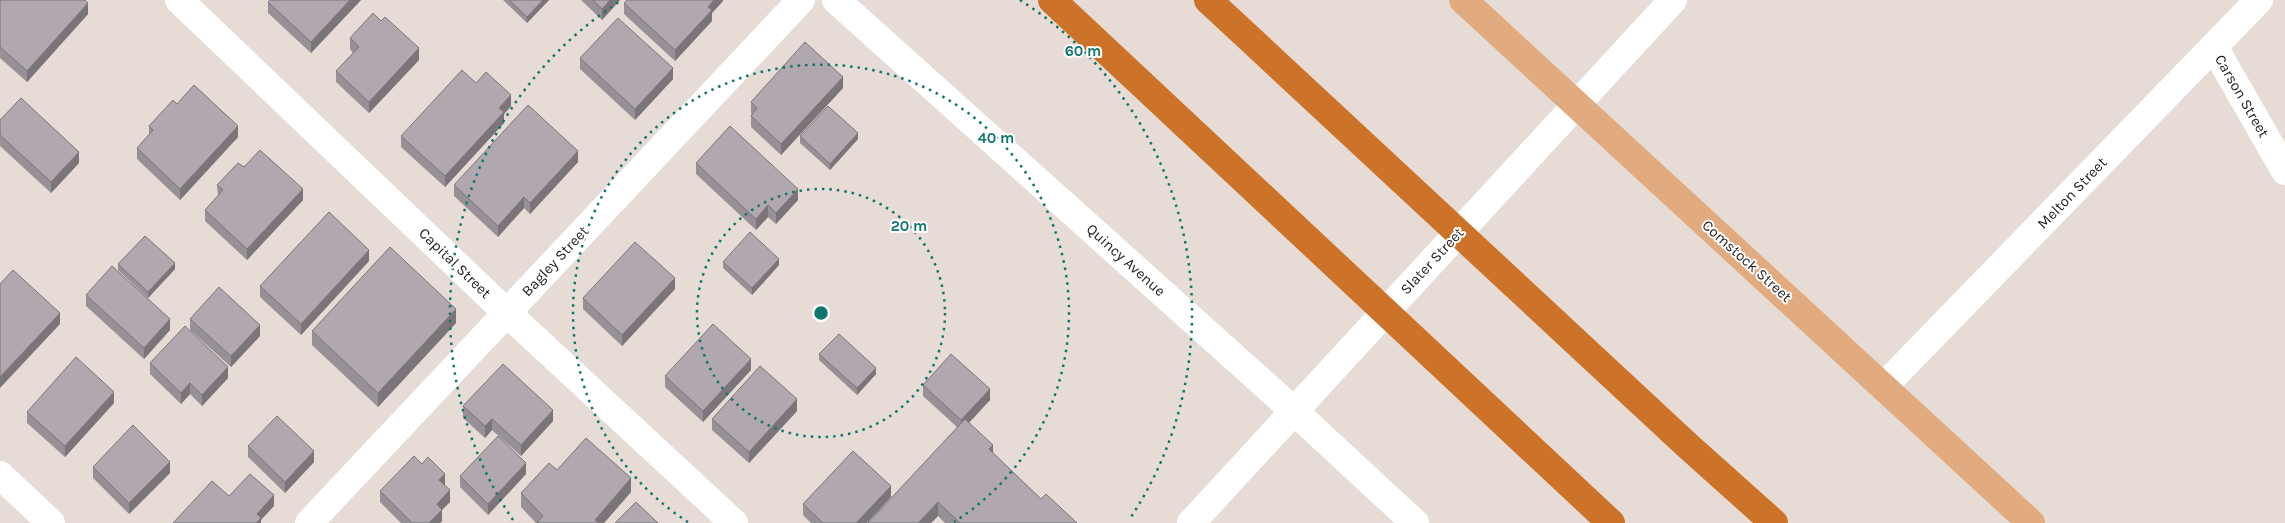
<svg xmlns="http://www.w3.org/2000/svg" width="2285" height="523" font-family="Karla,sans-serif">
<rect width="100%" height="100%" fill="#e6dcd5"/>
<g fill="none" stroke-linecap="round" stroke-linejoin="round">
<g stroke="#fff" stroke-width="28">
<path d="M179,0L506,312L734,523"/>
<path d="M836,0L1294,411L1415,523"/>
<path d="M2214,47L2285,171"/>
<path d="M1884,386L2259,0"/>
<path d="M0,475L51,523"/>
<path d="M309,523L801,0"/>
<path d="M1191,523L1673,0"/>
</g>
<path stroke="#e1aa7f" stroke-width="28" d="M1463,0L2031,523"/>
<g stroke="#cd7229" stroke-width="28">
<path d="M1052,0L1611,523"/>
<path d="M1208,0L1688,446L1774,523"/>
</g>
</g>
<g fill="#979096">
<path d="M0,0L88,14L27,82L0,58Z"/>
<path d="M361,0L311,53L268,13V2Z"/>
<path d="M503,0H549L527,23Z"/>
<path d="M581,0H620L602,20Z"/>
<path d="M723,0V1L712,13V21L675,61L624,14V3Z"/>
<path d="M350,38L419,60L369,113L336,82V71L353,53L350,49Z"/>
<path d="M580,58L673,79L635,120L580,69Z"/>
<path d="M476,83L511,106L504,114V123L445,187L401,147V136Z"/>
<path d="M843,88L781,155L751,127V116L752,115L751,113V102Z"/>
<path d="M177,104L238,137L180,200L137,159V148L149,135V126Z"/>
<path d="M0,120L79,163L51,193L0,146Z"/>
<path d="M800,136L858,139L830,170L800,143Z"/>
<path d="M578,162L530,214L524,208L498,237L454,196V185Z"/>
<path d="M696,163L798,200L776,224L768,217L756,230L696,174Z"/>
<path d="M244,167L303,200L247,260L205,221V210L218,196L217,185Z"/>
<path d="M369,261L301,335L260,297V286Z"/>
<path d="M723,262L779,265L752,295L723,268Z"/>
<path d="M118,264L175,269L148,298L118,270Z"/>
<path d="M675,289L622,346L583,309V298Z"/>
<path d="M86,295L170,330L144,359L86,306Z"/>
<path d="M190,319L260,336L231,367L190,330Z"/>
<path d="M456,323L378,407L312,345V331Z"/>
<path d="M819,354L876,374L857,395L819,360Z"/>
<path d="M150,363L228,378L202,406L190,394L181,404L150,374Z"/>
<path d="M751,370L703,422L665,387V376Z"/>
<path d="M923,385L990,400L969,423L993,453L1041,499L1077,523H945L938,516L931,523L957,427L923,396Z"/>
<path d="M114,403L65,457L27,423V412Z"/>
<path d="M463,406L553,421L521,456L492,430L485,438L463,418Z"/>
<path d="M797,411L749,463L712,430V419Z"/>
<path d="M248,446L314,462L285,493L248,457Z"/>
<path d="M93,467L170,473L129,514L93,478Z"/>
<path d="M557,470L631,492L604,523H536L521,507V493Z"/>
<path d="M526,474L488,515L460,487V476Z"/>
<path d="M445,485L450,502L442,509V521L440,523H401L380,502V491Z"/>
<path d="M891,497L867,523H811L803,515V504Z"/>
</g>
<g fill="#7b757a">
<path d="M350,0H361L311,53V42Z"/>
<path d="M543,0H549L527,23V17Z"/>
<path d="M610,0H620L602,20V9Z"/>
<path d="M714,0H723V1L712,13V21L675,61V50L708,7Z"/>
<path d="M88,3V14L27,82V71Z"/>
<path d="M419,48V60L369,113V102Z"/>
<path d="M673,68V79L635,120V109Z"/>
<path d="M843,77V88L781,155V144Z"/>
<path d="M511,95V106L504,114V123L445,187V176L499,108Z"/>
<path d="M238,126V137L180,200V189Z"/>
<path d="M858,133V139L830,170V164Z"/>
<path d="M578,151V162L530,214V203Z"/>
<path d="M79,152V163L51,193V182Z"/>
<path d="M303,189V200L247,260V249Z"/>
<path d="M798,189V200L776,224V213Z"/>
<path d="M524,197V208L498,237V226Z"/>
<path d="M768,205V217L756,230V219Z"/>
<path d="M369,250V261L301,335V324Z"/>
<path d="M779,259V265L752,295V288Z"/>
<path d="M175,263V269L148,298V292Z"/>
<path d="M675,278V289L622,346V335Z"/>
<path d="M456,309V323L378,407V393Z"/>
<path d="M60,313V324L0,388V377Z"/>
<path d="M170,319V330L144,359V348Z"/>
<path d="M260,325V336L231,367V356Z"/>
<path d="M751,359V370L703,422V411Z"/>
<path d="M228,367V378L202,406V395Z"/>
<path d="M876,368V374L857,395V388Z"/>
<path d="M190,383V394L181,404V393Z"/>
<path d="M990,389V400L961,431V420Z"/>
<path d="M114,392V403L65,457V446Z"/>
<path d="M797,399V411L749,463V452Z"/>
<path d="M553,410V421L521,456V445Z"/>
<path d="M492,419V430L485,438V426Z"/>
<path d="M993,445V459L989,449Z"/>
<path d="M314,451V462L285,493V482Z"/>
<path d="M170,462V473L129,514V503Z"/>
<path d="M526,463V474L488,515V504Z"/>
<path d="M445,474V485L439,491V480Z"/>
<path d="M631,478V492L604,523H595V520Z"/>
<path d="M891,486V497L867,523H856Z"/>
<path d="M450,490V502L438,514L442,510V521L440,523H429L437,504Z"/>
<path d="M274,495V506L261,520V523H256L257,514Z"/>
<path d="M938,502V516L931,523H918Z"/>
</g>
<g fill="#b0a7af" stroke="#7b757a">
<path d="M0,0H85L88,3L27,71L0,47Z"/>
<path d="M270,0H350L311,42L268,2Z"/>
<path d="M509,0H543L527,17Z"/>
<path d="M593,0H610L602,9Z"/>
<path d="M627,0H714L708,7L712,10L675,50L624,3Z"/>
<path d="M373,13L381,21L385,17L419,48L369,102L336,71L359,47L350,38Z"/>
<path d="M618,18L673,68L635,109L580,58Z"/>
<path d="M805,42L843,77L781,144L751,116L757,108L751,102Z"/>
<path d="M462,70L476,83L486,72L511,95L499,108L504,112L445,176L401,136Z"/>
<path d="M194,85L238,126L180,189L137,148L153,130L149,126L173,100L177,104Z"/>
<path d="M21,98L79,152L51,182L0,135V120Z"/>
<path d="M528,105L578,151L530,203L524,197L498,226L454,185Z"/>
<path d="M828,106L858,133L830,164L800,136Z"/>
<path d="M730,126L798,189L776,213L768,205L756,219L696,163Z"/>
<path d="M260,150L303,189L247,249L205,210L223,190L217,185L238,163L244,167Z"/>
<path d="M329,212L369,250L301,324L260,286Z"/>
<path d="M750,232L779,259L752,288L723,262Z"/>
<path d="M145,236L175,263L148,292L118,264Z"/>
<path d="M635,242L675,278L622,335L583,298Z"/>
<path d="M390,247L456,309L378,393L312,331Z"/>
<path d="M112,266L170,319L144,348L86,295Z"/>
<path d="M13,270L60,313L0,377V284Z"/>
<path d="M219,287L260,325L231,356L190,319Z"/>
<path d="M713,324L751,359L703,411L665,376Z"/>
<path d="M185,326L228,367L202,395L190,383L181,393L150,363Z"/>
<path d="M839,334L876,368L857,388L819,354Z"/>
<path d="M951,354L990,389L961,420L923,385Z"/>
<path d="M76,357L114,392L65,446L27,412Z"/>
<path d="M503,364L553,410L521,445L492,419L485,426L463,406Z"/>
<path d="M760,366L797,399L749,452L712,419Z"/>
<path d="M277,416L314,451L285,482L248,446Z"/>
<path d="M965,419L993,445L989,449L1041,499L1046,494L1077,523H960L938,502L918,523H868Z"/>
<path d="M133,425L170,462L129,503L93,467Z"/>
<path d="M498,436L526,463L488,504L460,476Z"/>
<path d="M586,438L631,478L595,520L598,522V523H537L543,516L521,493L549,463L557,470Z"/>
<path d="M853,451L891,486L856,523H823L803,504Z"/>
<path d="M414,456L422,464L428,457L445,474L439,480L450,490L437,504L442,510L429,523H412L380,491Z"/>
<path d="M250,474L274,495L257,514L261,518L256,523H173L212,481L229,496Z"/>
<path d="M636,502L658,523H615Z"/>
</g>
<g fill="none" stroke="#0f766e" stroke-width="2.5" stroke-dasharray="2.5 5">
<circle cx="821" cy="313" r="124"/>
<path d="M688 522A248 248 0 1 1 954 522"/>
<path d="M513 520A371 371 0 0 1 622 0M1020 0A371 371 0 0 1 1129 520"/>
</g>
<g text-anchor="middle" stroke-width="4" stroke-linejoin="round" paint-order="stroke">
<g font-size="15" fill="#201c1a" stroke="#fff">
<text transform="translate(2242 96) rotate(60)" y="5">Carson Street</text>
<text transform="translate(2072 193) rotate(-46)" y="5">Melton Street</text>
<text transform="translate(1126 260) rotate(42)" y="5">Quincy Avenue</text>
<text transform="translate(555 261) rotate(-47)" y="5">Bagley Street</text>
<text transform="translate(1432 261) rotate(-47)" y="5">Slater Street</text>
<text transform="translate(1747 261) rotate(42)" y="5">Comstock Street</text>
<text transform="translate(455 263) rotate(44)" y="5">Capital Street</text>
</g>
</g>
<circle cx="821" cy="313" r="8" fill="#0f766e" stroke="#fff" stroke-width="2.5"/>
<g font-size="15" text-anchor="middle" font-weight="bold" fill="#0f766e" stroke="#fff" stroke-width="4" stroke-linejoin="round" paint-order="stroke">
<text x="1083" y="56">60 m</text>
<text x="996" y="143">40 m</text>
<text x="909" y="231">20 m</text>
</g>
</svg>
